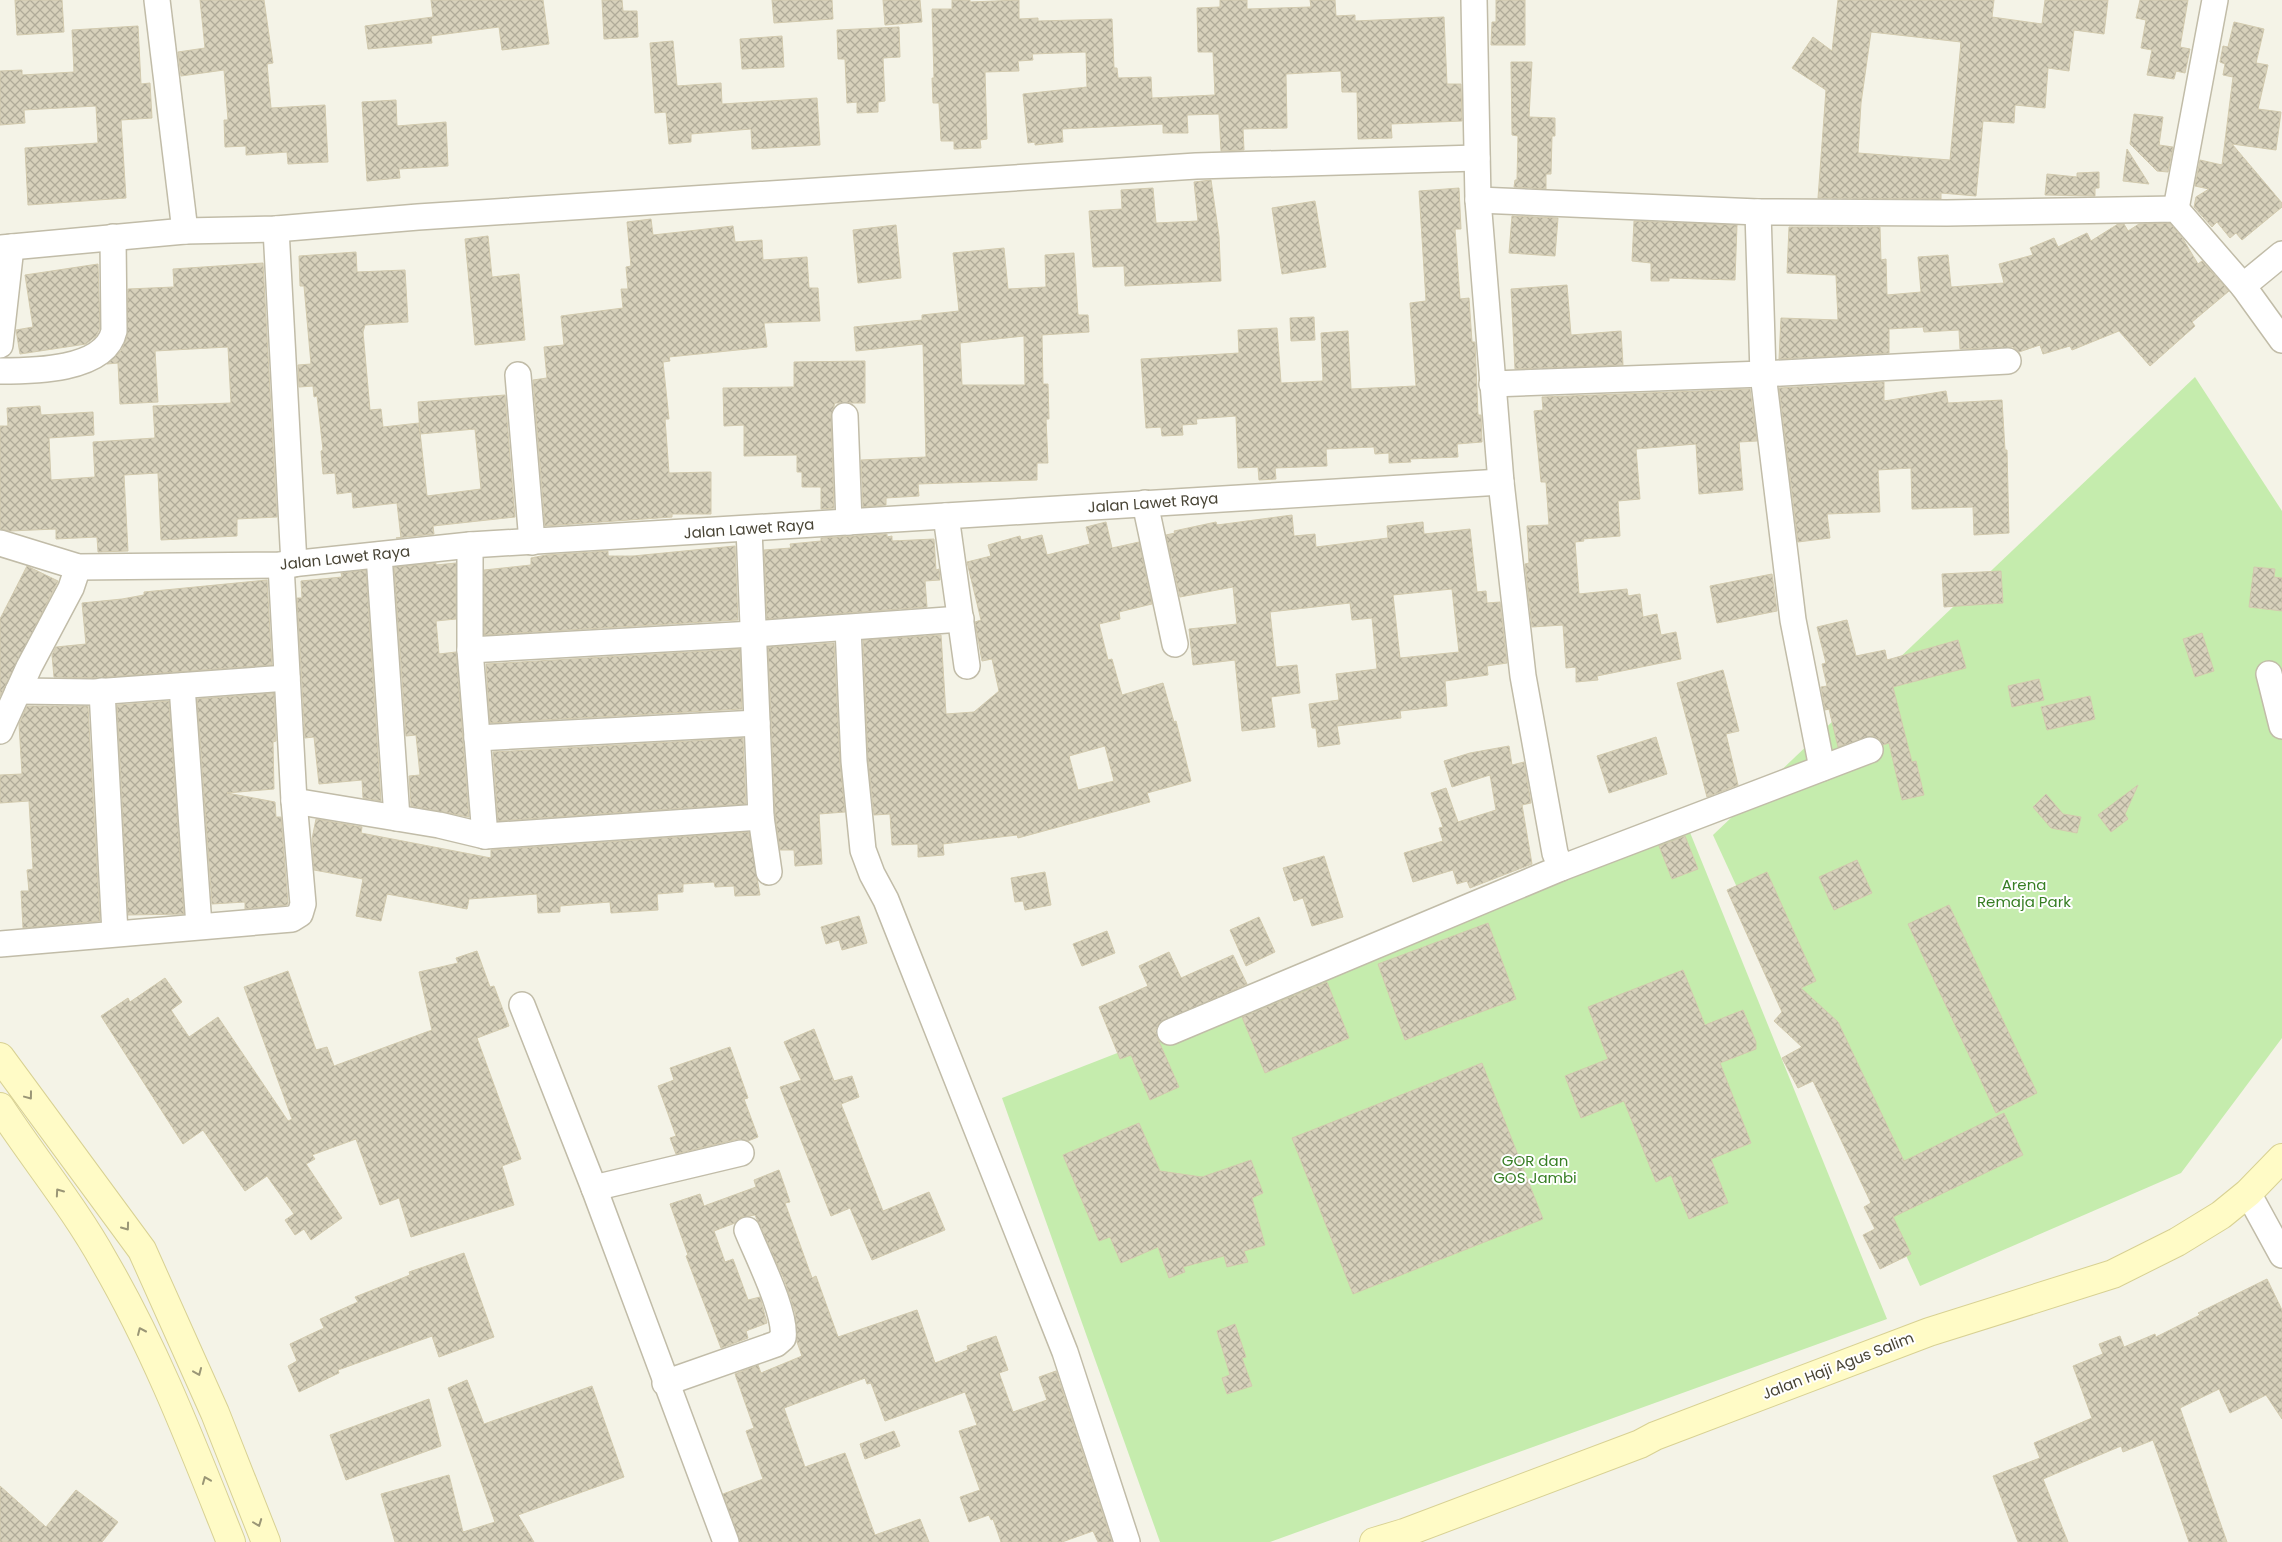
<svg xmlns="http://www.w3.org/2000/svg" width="2282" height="1542" font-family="Poppins,sans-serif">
<defs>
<pattern id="building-cross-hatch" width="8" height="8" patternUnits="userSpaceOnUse" patternTransform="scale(1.25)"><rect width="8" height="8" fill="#d7d1bb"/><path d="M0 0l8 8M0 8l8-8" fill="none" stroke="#b0ab99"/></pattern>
</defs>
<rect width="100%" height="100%" fill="#f4f3e7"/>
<g fill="#c5ecad">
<path d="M2195,377L2282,511V1038L2181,1173L1920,1286L1713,835Z"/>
<path d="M1689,830L1887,1319L1270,1542H1160L1002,1098Z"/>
</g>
<g fill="url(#building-cross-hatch)" stroke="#d2caae" fill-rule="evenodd">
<path d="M15,0H62L64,32L17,35Z"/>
<path d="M200,0H264L273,63L267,64L271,108L325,105L328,162L288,164L287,152L246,155V146L225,147L224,120H228L224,70L181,76L178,52L205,48Z"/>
<path d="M431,0H543L549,44L502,50L499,27L431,36L432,43L368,49L365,26L433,17Z"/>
<path d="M602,0H622L623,11H637L638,37L604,39Z"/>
<path d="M772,0H832L833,19L774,23Z"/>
<path d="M883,0H920L922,22L885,25Z"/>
<path d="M952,0H970V2L1019,0V19L1038,18V21L1112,19L1114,68H1117L1118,78L1151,77L1152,98L1215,95L1213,52H1198L1197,8L1220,7V0H1247V9L1311,7L1310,0H1335L1336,16L1355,15V21L1444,17L1447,84H1461L1462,121L1391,124L1392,138L1358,139L1357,92H1342L1341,71L1286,74L1287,128L1243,129L1244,150L1221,151L1219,114L1187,115L1188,133H1163V124L1062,129L1063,142L1035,145V142L1028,143L1023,94L1087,87L1086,52L1032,54L1033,60L1018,61L1019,71L985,72L987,139L980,140L981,148L954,149V141H941L939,103H933L932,78H934L932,9H952Z"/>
<path d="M1496,0H1525V45H1491L1492,22H1496Z"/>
<path d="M1838,0H1994L1992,17L2042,24L2045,0H2108L2104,34L2074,30L2069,71L2048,68L2045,108L2015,105L2014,123L1983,121L1976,196L1941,193V199L1818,198L1826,90L1792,68L1813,37L1832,51ZM1871,32L1961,42L1950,160L1858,153L1861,103Z"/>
<path d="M2140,0H2188L2180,47L2190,49L2185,73L2176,71L2174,79L2147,75L2152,50L2141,48L2146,20L2136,18Z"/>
<path d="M2234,22L2264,29L2256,63L2268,65L2258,109L2281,112L2276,150L2232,144L2282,203V207L2242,240L2236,233L2230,238L2217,222L2212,227L2194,207L2196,197L2209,189L2195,186L2200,160L2222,165L2233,77L2223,75L2225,64L2220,62L2223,46L2228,47Z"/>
<path d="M138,26L141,84L150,83L152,118L121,120L126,198L28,205L25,148L98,143L96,106L24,110L25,123L0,125V71L22,70V75L74,72L72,30Z"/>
<path d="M899,27L900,57L883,58L885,101L878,102V112L857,113V102L847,103L845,59H838L837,30Z"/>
<path d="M782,36L784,67L742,69L740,39Z"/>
<path d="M673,41L677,86L721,83L722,104L817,98L820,145L752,149L751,129L691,134V142L669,144L666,112L655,113L650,43Z"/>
<path d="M1511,62H1532L1529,117L1555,118V136H1552L1551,174H1546V189L1514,187L1515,180H1517L1518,136L1512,135Z"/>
<path d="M396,100L397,126L446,122L448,166L399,169L400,178L367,181L362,102Z"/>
<path d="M2134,114L2163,117L2159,145L2173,147L2168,172L2157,171L2130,144Z"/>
<path d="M2127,149L2149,184L2123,181Z"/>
<path d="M2099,172V188H2095V196L2045,195L2047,174L2077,177V173Z"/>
<path d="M1211,180L1219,236L1221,281L1125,286L1124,266L1093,267L1089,211L1122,209L1121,190L1153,188L1156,223L1198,221L1194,182Z"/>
<path d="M1459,188L1461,229H1455L1460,299L1469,298L1472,342H1475L1478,415H1481L1482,442L1457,444L1458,457L1410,459L1411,462L1389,463V453L1375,454L1374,447L1326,449L1327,466L1275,468L1276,479L1259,480L1258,467L1238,468L1236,416L1196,419L1197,424L1182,425L1183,435L1162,436L1161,427L1146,428L1141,359L1239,353L1238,330L1277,328L1281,383L1323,381L1321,333L1348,331L1351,389L1416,386L1410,303L1426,301L1419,191Z"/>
<path d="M1315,201L1326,267L1282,274L1272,208Z"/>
<path d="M1512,216L1558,218L1555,256L1509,253Z"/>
<path d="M651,219L653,235L733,226L735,242L762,240L763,260L807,257L809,288H818L820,321L764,323L767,347L669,357L670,361L663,362L669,419H665L669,473L711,472V514H672V517L545,526L533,380L547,378L544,347L564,345L561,316L623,308L621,289H628L626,267L631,266L627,222Z"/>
<path d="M1634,221L1737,225L1735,280L1669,278V281H1651V263L1632,261Z"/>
<path d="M2170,223L2183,239L2198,264L2202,261L2229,291L2192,322L2195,326L2150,366L2119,331L2072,350L2070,346L2043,354L2040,345L2019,352L2013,347L1960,349L1959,330L1924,332L1923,327L1889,329V353L1779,359L1781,318L1838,320L1836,275L1787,273L1789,227H1880L1881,260L1886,259L1887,295L1921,292L1918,257L1948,255L1951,287L2004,283L1999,264L2033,255L2030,248L2054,238L2058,247L2087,233L2091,241L2118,224H2124L2128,231L2139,224Z"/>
<path d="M896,225L901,278L858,283L853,230Z"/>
<path d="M488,236L492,277L519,274L525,340L475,345L465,239Z"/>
<path d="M1004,248L1008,289L1046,287L1045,255L1074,253L1078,315H1088L1089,332L1042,335L1043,384H1048L1049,419H1046L1048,463H1037V480L918,484L919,496L886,498V505L863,507L861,460L926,457L923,344L856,351L854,327L922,320V315L959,311L953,253ZM1024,336L1025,385H962L960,343Z"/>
<path d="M356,252L357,272L405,270L408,322L365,325L363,332L370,410L381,409L383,427L419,423L427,496L481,489L475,429L420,434L418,402L505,395L515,517L433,526L434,534L396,538H401L397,503L353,508L352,492L337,494L335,473L323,474L321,451L323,450L317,396L314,397L313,386L299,387L298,365L311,364L304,286H300L299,256Z"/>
<path d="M263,263L277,517L237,519V536L161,540L158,473L124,475L128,551L98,552L97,537L56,539V529L10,531L0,529V426H8L7,408L40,406L41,415L93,412L94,435L49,438L51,480L95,477L93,442L155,438L153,406L231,403L228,347L155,351L158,402L120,404L118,363L107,364L121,351L127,337L128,289L174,287L173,269Z"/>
<path d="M98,264L100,328L96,336L86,344L20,354L16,330L33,327L25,275Z"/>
<path d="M1567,285L1571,335L1621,331L1623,365L1515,369L1511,289Z"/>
<path d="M1314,317L1315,340L1291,341L1290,318Z"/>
<path d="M865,361V403H835L831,416L834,508L821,509V487H802V472H797V455L744,456V425L724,426L723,388L794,387V362Z"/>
<path d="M1884,382V401L1946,391L1948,403L2002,400L2005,450H2007L2009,533L1974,535L1973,507L1912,509L1911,468L1878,470L1880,512L1827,514L1830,538L1798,542L1779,388Z"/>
<path d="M1750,389L1757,441L1739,442L1743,490L1699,494L1696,444L1636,449L1640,499L1618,501L1620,536L1583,539L1584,541L1575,542L1579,594L1627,589L1628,596L1640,594L1643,617L1657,614L1661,635L1676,632L1681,659L1597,676L1598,680L1576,682V667L1566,668L1563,625L1532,627L1525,564L1529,563L1527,526L1549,525L1546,482H1541L1534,411L1543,410L1542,397Z"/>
<path d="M1292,515L1294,536L1315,534L1316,547L1388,538L1387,526L1423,522L1424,534L1470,529L1477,592L1486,591L1487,603L1500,602L1507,663L1487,666L1488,675L1445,681L1447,706L1400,711L1401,718L1337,726L1340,744L1318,747L1316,728H1312L1309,704L1339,700L1336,674L1377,669L1372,618L1352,620L1350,603L1270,612L1276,667L1297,665L1300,693L1271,697L1275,727L1242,731L1235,660L1193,665L1189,629L1237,624L1233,587L1180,597L1166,535L1175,533L1174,531L1216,522L1217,525ZM1452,589L1459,652L1400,658L1393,595Z"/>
<path d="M1106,522L1112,548L1139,542L1152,604L1119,612L1120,619L1099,624L1108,660L1112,659L1122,695L1163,683L1174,722L1176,721L1191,781L1147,793L1150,802L1018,838L1017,835L943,844L944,855L918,857V844L892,845L890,814L874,815L868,760L863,640L941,635L946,714L974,712L999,691L992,659L982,661L975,622L981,620L967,562L991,556L988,545L1020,536L1021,540L1042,535L1047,555L1090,544L1086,527ZM1105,746L1114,781L1078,790L1069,756Z"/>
<path d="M887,534V537L892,536V541L934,539L936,570L939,569L940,580L925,581L927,607L767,619L764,550L791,548L790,544L821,541V538Z"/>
<path d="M735,546L738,620L484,635V570L531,565V558L546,555L608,551V556H633Z"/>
<path d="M436,563V565L456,563V619L436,621L439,654L456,652L469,817L411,806L409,776L420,775L416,735L406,736L394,567Z"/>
<path d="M27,566L58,581L0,696V619Z"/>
<path d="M2254,567L2275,569L2274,577L2282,578V611L2249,607Z"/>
<path d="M366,570L381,801L363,798L362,780L319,784L314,737L305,738L297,598H302L301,581L342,577L341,573Z"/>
<path d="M2001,571L2003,603L1944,607L1942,574Z"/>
<path d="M1772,574L1777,611L1717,623L1710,586Z"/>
<path d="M267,580L272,665L94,678L54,677L52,655L56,647L86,644L82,603L122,599L144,595V592Z"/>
<path d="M1847,620L1856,656L1885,650L1887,660L1958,640L1966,668L1893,687L1912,762L1916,761L1924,795L1902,800L1889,743L1883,745L1879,739L1872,736L1838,747L1829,709L1825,710L1821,687L1827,686L1822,664L1826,663L1817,627Z"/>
<path d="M2202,633L2214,671L2195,677L2183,639Z"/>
<path d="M834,643L840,762L845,812L819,814L822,864L795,866L794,850H780L775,816L768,647Z"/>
<path d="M740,649L742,709L490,723L486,664Z"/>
<path d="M1723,670L1739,731L1726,734L1738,785L1707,797L1677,683Z"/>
<path d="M2039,679L2044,700L2012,707L2008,686Z"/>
<path d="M274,693L276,741L273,742L274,789L227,793L275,802L276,817H281L288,903L287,905L245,909V902L212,904L197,699Z"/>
<path d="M2090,696L2095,719L2047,730L2041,707Z"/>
<path d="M169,701L184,914L128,915L117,705Z"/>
<path d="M27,706H88L100,921L23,928L21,891H29L27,870L33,869L29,801L0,803V775L22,774L19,724Z"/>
<path d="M1656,737L1667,774L1609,793L1597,756Z"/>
<path d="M743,738L746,804L498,821L493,752Z"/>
<path d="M1509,746L1512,765L1524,762L1531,803L1522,805L1532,864L1470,888L1467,881L1457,884L1453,870L1413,882L1404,853L1443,841L1439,828L1443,827L1431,793L1446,788L1458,822L1496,810L1490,775L1452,787L1444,761L1470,753Z"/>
<path d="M2138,785L2125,814L2128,819L2111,832L2098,815Z"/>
<path d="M2046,794L2063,814L2081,817L2077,833L2051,828L2033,807Z"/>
<path d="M316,819L362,827L361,833L491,858V850L749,832L760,895L735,896L734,886L715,887L714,882L683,884V892L657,894L658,910L611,913L610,902L560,906V912L538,913L537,894L469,899L467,909L387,894L381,921L356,916L363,879L314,870L312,839Z"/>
<path d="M1685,836L1698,869L1672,879L1659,846Z"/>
<path d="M1324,856L1343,917L1312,926L1303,898L1294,901L1283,868Z"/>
<path d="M1857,860L1872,893L1834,910L1819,877Z"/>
<path d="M1045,872L1051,905L1025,910L1023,901L1015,902L1011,878Z"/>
<path d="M1767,872L1816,981L1801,988L1838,1022L1904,1161L2004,1113L2023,1155L1893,1217L1911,1254L1880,1269L1863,1235L1875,1229L1864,1207L1871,1203L1813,1081L1798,1088L1782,1058L1802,1047L1774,1021L1782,1012L1727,890Z"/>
<path d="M1949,905L2037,1093L1996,1113L1908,924Z"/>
<path d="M859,916L867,943L842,950L839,940L826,944L821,927Z"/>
<path d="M1259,917L1275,952L1246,966L1230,930Z"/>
<path d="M1488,923L1516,999L1405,1040L1378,964Z"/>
<path d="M1107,931L1115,953L1082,966L1073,944Z"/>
<path d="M477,951L490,987L494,986L509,1026L477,1038L521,1159L502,1166L514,1205L411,1237L399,1198L380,1205L356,1139L312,1155L315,1159L306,1164L342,1218L311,1240L304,1229L295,1235L285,1220L294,1214L267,1176L245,1191L203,1130L183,1144L101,1016L128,998L130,1002L165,978L182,1002L171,1010L189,1037L218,1017L288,1121L292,1119L244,987L288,971L316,1050L327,1047L334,1066L432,1030L419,972L458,963L456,958Z"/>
<path d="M1169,952L1181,978L1233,955L1247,984L1159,1023L1155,1031L1157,1037L1179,1087L1150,1100L1131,1055L1120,1059L1099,1007L1148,986L1139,966Z"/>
<path d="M1683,970L1705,1025L1743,1010L1756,1042V1049L1720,1063L1751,1143L1711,1159L1728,1203L1689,1219L1671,1175L1656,1182L1624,1101L1581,1118L1565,1076L1608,1059L1588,1007Z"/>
<path d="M1327,982L1349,1038L1265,1073L1242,1017Z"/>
<path d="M814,1029L834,1081L852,1076L859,1097L841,1104L883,1211L929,1192L945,1230L872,1260L850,1208L831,1216L780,1087L801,1080L784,1042Z"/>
<path d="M730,1047L748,1098L744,1099L758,1137L748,1141L738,1139L676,1154L670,1138L676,1136L658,1086L674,1080L670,1068Z"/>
<path d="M1482,1063L1543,1219L1353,1294L1292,1138Z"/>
<path d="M1139,1123L1160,1171L1202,1177L1251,1160L1263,1193L1252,1198L1265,1245L1244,1251L1248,1262L1227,1267L1224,1256L1183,1267L1185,1272L1169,1278L1158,1247L1121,1263L1110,1237L1099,1241L1063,1155Z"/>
<path d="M779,1170L790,1202L785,1203L812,1278L816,1276L838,1337L917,1310L935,1363L968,1350L967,1346L996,1336L1008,1370L999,1373L1013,1412L1047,1400L1039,1377L1056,1371L1112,1542H1098L1093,1531L1062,1542H1001L993,1519L991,1520L989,1515L969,1522L960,1497L980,1490L959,1431L977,1425L965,1392L885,1421L871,1383L867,1384L865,1378L784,1408L805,1467L845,1453L875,1535L920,1519L929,1542H740L723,1494L763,1479L746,1431L754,1428L735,1374L758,1365L761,1373L802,1356L797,1342L795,1312L784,1279L755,1215L741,1217L735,1223L714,1231L725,1262L733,1259L748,1300L760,1297L767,1323L746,1331L748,1338L721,1348L686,1256L688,1255L670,1204L700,1194L704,1206L756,1187L754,1180Z"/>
<path d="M464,1253L494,1337L439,1357L432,1336L338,1370L339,1373L299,1392L288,1366L297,1361L290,1344L324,1328L320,1319L358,1302L355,1297L410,1275L409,1272Z"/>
<path d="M2267,1279L2282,1310V1419L2266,1395L2230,1413L2219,1389L2180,1408L2227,1542H2189L2153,1440L2123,1452L2121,1446L2043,1479L2068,1542H2018L1993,1476L2040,1458L2034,1443L2092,1418L2073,1366L2103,1354L2099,1344L2120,1336L2124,1347L2155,1334L2156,1337L2200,1315L2198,1313Z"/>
<path d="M1235,1324L1246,1357L1242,1358L1252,1386L1227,1394L1222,1378L1230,1375L1217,1331Z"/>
<path d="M467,1380L484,1424L592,1386L624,1477L518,1515L534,1542H395L381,1494L449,1475L463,1532L495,1522L448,1388Z"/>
<path d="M429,1399L441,1446L346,1480L330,1435Z"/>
<path d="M894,1431L900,1446L865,1459L860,1444Z"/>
<path d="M0,1486L46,1527L76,1490L118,1522L102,1542H0Z"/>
</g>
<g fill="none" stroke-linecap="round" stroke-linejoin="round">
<defs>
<g id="street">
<path d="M157,0L185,231"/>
<path d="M1474,0L1478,200L1501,482L1523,676L1555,853L1561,868"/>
<path d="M1478,200L1758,212L1947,213L2176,209L2243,286L2282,340"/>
<path d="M2176,209L2215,0"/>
<path d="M1758,212L1763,374L1793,620L1822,768"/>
<path d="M276,229L294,564"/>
<path d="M0,248L185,231L276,229L418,217L1196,166L1477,158"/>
<path d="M2243,286L2282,254"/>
<path d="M0,345L11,247"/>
<path d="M0,371C32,371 105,371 114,331L113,237"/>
<path d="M518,375L532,542"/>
<path d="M1492,384L1763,374L2008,361"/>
<path d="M845,416L849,522"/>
<path d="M1145,503L1175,644"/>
<path d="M946,516L967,666"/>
<path d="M749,529L761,817L769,872"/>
<path d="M0,543L78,567L281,565L470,545L1501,482"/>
<path d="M470,545V650L485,836"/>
<path d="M379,555L397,818"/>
<path d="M848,628L854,761L863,850L872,874L886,900L1065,1352L1127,1542"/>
<path d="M470,650L753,634L961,619"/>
<path d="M2269,674L2282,726"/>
<path d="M182,686L199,926"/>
<path d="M18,691L94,692L287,678"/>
<path d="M102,691L115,933"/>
<path d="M0,731L29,667L71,588L78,567"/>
<path d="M477,738L757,723"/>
<path d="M294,801L439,825L485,836L761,817"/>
<path d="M0,944L292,919L300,914L303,904L294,801L281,565"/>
<path d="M522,1005L594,1188L726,1542"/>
<path d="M1170,1032L1561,868L1870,750"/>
<path d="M594,1188L741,1153"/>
<path d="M2248,1193L2282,1255"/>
<path d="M665,1383L776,1344L783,1338C787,1314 757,1255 747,1230"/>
</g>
<g id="secondary">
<path d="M0,1057L142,1250L215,1413L266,1542"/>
<path d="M0,1107C34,1159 74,1207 104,1261C156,1350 193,1447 231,1542"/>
<path d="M1374,1542L1404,1533L1640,1444L1655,1436L1929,1332L2113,1274L2177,1242L2221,1215L2248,1193L2282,1158"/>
</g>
</defs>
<use href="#street" stroke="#c1bca8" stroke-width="28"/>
<use href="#secondary" stroke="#d8d193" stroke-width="30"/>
<use href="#street" stroke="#fff" stroke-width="25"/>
<use href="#secondary" stroke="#fffbc6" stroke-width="28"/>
</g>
<defs><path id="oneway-chevron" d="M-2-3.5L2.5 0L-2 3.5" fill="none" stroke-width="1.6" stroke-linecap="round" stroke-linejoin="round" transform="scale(1.25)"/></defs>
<g stroke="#9a9676">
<use href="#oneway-chevron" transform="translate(29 1096) rotate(53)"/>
<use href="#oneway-chevron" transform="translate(59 1192) rotate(-125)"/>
<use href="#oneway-chevron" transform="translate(126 1227) rotate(54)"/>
<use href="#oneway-chevron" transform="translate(141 1331) rotate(-114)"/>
<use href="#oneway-chevron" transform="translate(198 1372) rotate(67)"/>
<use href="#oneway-chevron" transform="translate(206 1480) rotate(-112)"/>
<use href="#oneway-chevron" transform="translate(258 1523) rotate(69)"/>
</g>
<g text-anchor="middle" stroke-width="4" stroke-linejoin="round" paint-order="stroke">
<g font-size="15" fill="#484435" stroke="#fff">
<text transform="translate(1153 503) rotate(-4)" y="5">Jalan Lawet Raya</text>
<text transform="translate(749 529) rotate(-4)" y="5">Jalan Lawet Raya</text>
<text transform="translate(345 558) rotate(-6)" y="5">Jalan Lawet Raya</text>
<text transform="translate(1838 1366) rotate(-21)" y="5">Jalan Haji Agus Salim</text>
</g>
<g font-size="15" fill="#377e24" stroke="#fff">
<text x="2024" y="890">Arena<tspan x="2024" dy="17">Remaja Park</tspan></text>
<text x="1535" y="1166">GOR dan<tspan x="1535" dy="17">GOS Jambi</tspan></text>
</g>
</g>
</svg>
